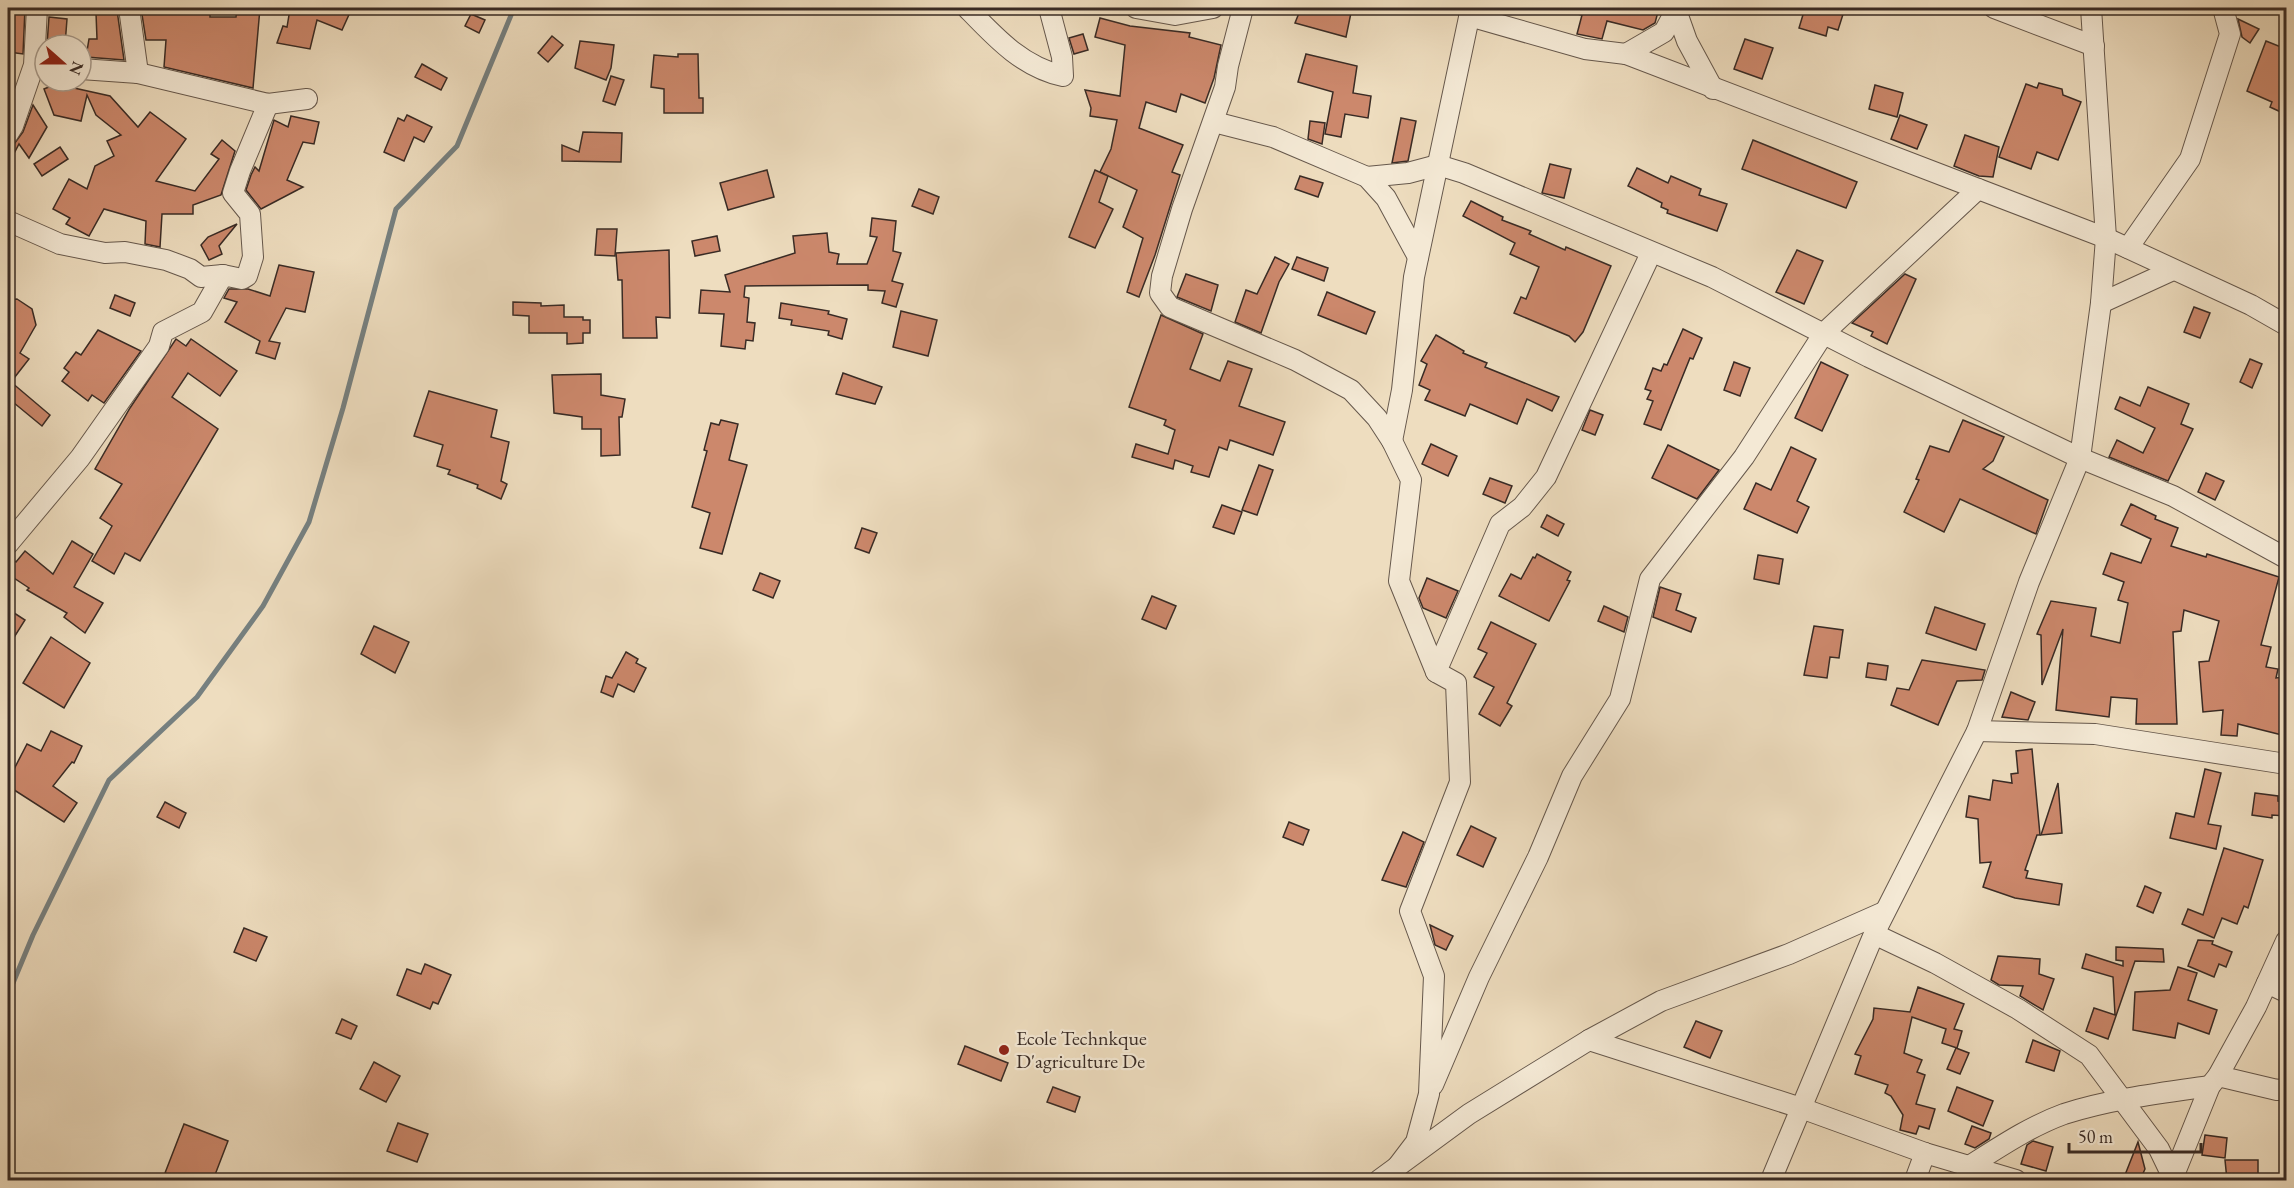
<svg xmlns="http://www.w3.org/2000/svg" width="2294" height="1188" font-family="'EB Garamond',serif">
<rect width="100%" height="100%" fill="#eeddbf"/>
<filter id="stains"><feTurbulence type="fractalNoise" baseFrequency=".00333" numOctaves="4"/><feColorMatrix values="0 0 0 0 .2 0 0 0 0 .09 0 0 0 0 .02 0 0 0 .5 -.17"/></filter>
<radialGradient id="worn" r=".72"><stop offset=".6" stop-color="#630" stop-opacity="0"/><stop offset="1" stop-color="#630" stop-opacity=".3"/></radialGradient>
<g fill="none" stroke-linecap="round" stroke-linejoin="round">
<path stroke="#768080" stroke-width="5" d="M8,995L33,935L109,780L197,697L263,606L309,522L343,408L396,209L457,146L514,8"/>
</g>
<g fill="#cc886c" stroke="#392b25" stroke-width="1.5">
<path d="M8,8H25L23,54L9,52Z"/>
<path d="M141,8H210V17H236L237,8H260L253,88L164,67L166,40H146Z"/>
<path d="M287,8H352L342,30L317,20L310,49L277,43L283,26L287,27L290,9Z"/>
<path d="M1301,8H1352L1346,37L1295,23Z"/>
<path d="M1573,8H1659L1655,23L1643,30L1607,21L1602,39L1577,34L1582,15L1572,13Z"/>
<path d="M1805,8H1845L1838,30L1828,27L1826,36L1799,28Z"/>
<path d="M117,10L124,60L86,57L89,39H97L96,13Z"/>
<path d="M471,14L485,20L479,33L465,26Z"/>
<path d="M49,17L67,19L65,45H47Z"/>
<path d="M1100,18L1130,26L1190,33L1189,37L1221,45L1214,78L1205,103L1181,94L1176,112L1146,102L1139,128L1183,145L1172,172L1180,175L1155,255L1139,297L1127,292L1143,238L1123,227L1137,190L1100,172L1111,149L1117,120L1090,116L1091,108L1085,90L1120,96L1125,45L1095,37Z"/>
<path d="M2238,19L2259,29L2250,43L2242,37Z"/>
<path d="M1083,34L1088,50L1074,54L1069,38Z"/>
<path d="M552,36L563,45L548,62L538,53Z"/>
<path d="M1745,39L1773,48L1762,79L1734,69Z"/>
<path d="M580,41L614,45L611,68L606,80L575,68Z"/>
<path d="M2266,41L2286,49V109L2283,113L2270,107L2272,102L2247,91Z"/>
<path d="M678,54H698L699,98H703V113H664V89L651,87L654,55L678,57Z"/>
<path d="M1306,54L1357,66L1353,93L1371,96L1368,118L1345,114L1341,137L1325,134L1333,92L1298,82Z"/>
<path d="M422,64L447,78L441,90L415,77Z"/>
<path d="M611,76L624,80L615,105L603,101Z"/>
<path d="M2039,83L2062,89L2063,95L2081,102L2058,160L2037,152L2031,169L1999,157L2026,84L2037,88Z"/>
<path d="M56,84L110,96L138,127L150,112L186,139L156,181L195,191L219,159L211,154L222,140L235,151L221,195L193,205V214H162L160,247L145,244L146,221L104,209L89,236L66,224L70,218L53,209L69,179L87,189L95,166L114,156L107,141L121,135L96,115L87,95L81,121L54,115L44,89Z"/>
<path d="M1875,85L1903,93L1897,117L1869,109Z"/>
<path d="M33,105L47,127L29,158L19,144L8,165V146L14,144L23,132Z"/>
<path d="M407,115L432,127L424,142L414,137L404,161L384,152L398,118L404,121Z"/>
<path d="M1900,115L1927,125L1917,149L1891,139Z"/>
<path d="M291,116L319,122L314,144L303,142L287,180L303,187L261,209L246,190L251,175L255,167L259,171L274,120L288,127Z"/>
<path d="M1401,118L1416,121L1408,161L1392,163Z"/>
<path d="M1310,121L1325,123L1322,144L1308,139Z"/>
<path d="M583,132L622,133L621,162L562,161V145L579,152Z"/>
<path d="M1965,135L1999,147L1993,177L1979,176L1954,166Z"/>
<path d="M1753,140L1857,182L1846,208L1742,169Z"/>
<path d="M60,147L68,159L42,176L34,164Z"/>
<path d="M1550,164L1571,169L1564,198L1542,193Z"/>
<path d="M1637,168L1668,183L1671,176L1701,189L1699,195L1727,204L1717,231L1667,213L1668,210L1661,207L1662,203L1628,186Z"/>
<path d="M767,170L774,197L728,210L720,183Z"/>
<path d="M1095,170L1108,176L1099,202L1113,209L1095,248L1069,237Z"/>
<path d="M1300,176L1323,183L1318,197L1295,189Z"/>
<path d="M919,189L939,197L933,214L912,206Z"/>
<path d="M1471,201L1503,217L1502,220L1531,231L1529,234L1565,250L1566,247L1611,266L1583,332L1575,342L1569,336L1514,313L1521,297L1526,299L1539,267L1510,254L1515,243L1463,216Z"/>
<path d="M872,218L896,221L893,251L901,253L892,281L903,284L896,307L882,303L885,291L868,290V285L745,286L744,297L749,298L747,322L755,323L753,341L746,340L745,349L721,346L724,314L699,313L701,290L730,292L725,275L795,253L793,236L827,233L829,252L839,254L837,264H867L877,237L870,236Z"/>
<path d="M237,224L219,246L222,254L209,260L201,245L208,237Z"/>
<path d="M597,229H617L615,256L595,255Z"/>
<path d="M717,236L720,251L695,256L692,241Z"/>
<path d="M669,250L670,318L656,317L657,338H623L622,280H618L616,253Z"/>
<path d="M1797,250L1823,261L1804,304L1776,292Z"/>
<path d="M1275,257L1289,264L1279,282L1261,333L1235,322L1246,290L1257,294Z"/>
<path d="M1297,257L1328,268L1324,281L1292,269Z"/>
<path d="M279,265L314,272L305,312L286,308L269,341L280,343L275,359L256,353L260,341L225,322L237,302L224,298L229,289H248L270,296Z"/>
<path d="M1186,274L1218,285L1211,311L1177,297Z"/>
<path d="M1905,274L1916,279L1887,344L1871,336L1873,332L1852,323Z"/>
<path d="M1327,292L1375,312L1366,334L1318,315Z"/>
<path d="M115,295L135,303L130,316L110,308Z"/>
<path d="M17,299L32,309L36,325L20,353L29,359L11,382L50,415L42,426L8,398V300Z"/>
<path d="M513,302L541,303V306L564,305V317H583V320H590V333H583V343L567,344V333H529V316L513,315Z"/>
<path d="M781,303L829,311L828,314L847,319L842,339L828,335L829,331L791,325L792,320L779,318Z"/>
<path d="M2194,307L2210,313L2200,338L2184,332Z"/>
<path d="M901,311L937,320L928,356L893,347Z"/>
<path d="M1161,315L1203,334L1190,369L1220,381L1228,361L1252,369L1239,406L1285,422L1273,455L1230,440L1227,450L1219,447L1209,477L1191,472L1193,466L1175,460L1173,469L1132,457L1136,444L1168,454L1175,430L1164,425L1166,420L1129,407Z"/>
<path d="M1683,329L1702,338L1693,359L1690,358L1661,430L1644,424L1653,401L1647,399L1651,391L1645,389L1653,368L1661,371L1664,364L1667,365Z"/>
<path d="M98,330L141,351L104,403L92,395L88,401L62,381L69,372L64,368L76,352L81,355Z"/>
<path d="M1436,335L1464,351L1463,353L1487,363L1485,367L1559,397L1552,411L1527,399L1517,424L1470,404L1465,416L1425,400L1430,390L1419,385L1427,364L1421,361Z"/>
<path d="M176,339L186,346L191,339L237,371L220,396L188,373L172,397L218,429L140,561L125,553L114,574L92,561L112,526L100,518L122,484L95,469L130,408Z"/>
<path d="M2250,359L2262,364L2252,388L2240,382Z"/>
<path d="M1734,362L1750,368L1740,396L1724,390Z"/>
<path d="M1821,362L1848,375L1822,431L1795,418Z"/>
<path d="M843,373L882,387L875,404L836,394Z"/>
<path d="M601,374V395L625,399L622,417H619L620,455L601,456V429H582V417L554,413L552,375Z"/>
<path d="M2148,387L2189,404L2181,424L2193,429L2168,481L2109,457L2117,440L2143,453L2155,428L2115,409L2120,397L2140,406Z"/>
<path d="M429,391L497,410L491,437L509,442L501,481L507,484L501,499L477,488L478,485L448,474L450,470L437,466L443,445L414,436Z"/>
<path d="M1590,410L1603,415L1595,435L1582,430Z"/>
<path d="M721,420L738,424L729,460L747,465L722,554L700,548L710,513L692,507L707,451L704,450L711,423L719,425Z"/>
<path d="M1963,420L2004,437L1993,461L1983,469L2048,500L2036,534L1960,499L1944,532L1904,512L1919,480L1916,479L1930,446L1949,452Z"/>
<path d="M1431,444L1457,456L1448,476L1422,464Z"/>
<path d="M1668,445L1719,470L1697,499L1652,478Z"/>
<path d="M1791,447L1816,459L1797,501L1809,507L1797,533L1744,509L1756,483L1771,490Z"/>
<path d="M1259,465L1273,470L1257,515L1242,510Z"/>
<path d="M2206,473L2224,481L2215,500L2198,492Z"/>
<path d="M1490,478L1512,486L1505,503L1483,494Z"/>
<path d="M2131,504L2156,516L2155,519L2178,528L2171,546L2206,557L2207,554L2279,577L2261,645L2271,647L2266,667L2278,669L2276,678L2285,677L2286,736L2238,724L2237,736L2221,735L2223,710L2203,712L2199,662L2209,661L2219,621L2184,610L2181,631L2173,632L2177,724H2136L2137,699L2111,697L2109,717L2056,710L2063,629L2042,685L2041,635L2037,634L2051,601L2096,608L2091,636L2120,643L2128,603L2118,600L2124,582L2103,574L2111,553L2141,563L2151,539L2121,525Z"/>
<path d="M1222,505L1242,512L1234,534L1213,527Z"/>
<path d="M1547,515L1564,524L1558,536L1541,527Z"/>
<path d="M862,528L877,533L869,553L855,548Z"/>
<path d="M72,541L93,554L74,587L103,603L85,633L64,617L67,613L27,590L29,588L8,574V556L16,562L25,551L53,574Z"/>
<path d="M1537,554L1571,572L1567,580L1570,581L1549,621L1499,596L1511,574L1521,579L1533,557L1535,558Z"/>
<path d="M1758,555L1783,559L1779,584L1754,579Z"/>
<path d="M760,573L780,581L773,598L753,590Z"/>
<path d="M1427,578L1458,591L1446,618L1423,608L1419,598Z"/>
<path d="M1660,587L1681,594L1676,610L1696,618L1691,632L1653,617Z"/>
<path d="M1152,596L1176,606L1166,629L1142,619Z"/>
<path d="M1604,606L1628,617L1624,632L1598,621Z"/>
<path d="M1935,607L1985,624L1976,650L1926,633Z"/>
<path d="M8,609L25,620L8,647Z"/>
<path d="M1491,622L1536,644L1507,703L1512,706L1500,726L1479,714L1494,687L1474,677L1487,653L1478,649Z"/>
<path d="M374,626L409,642L395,673L361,654Z"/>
<path d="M1814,626L1843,630L1839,658L1830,657L1827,678L1804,675Z"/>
<path d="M51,637L90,663L64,708L23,683Z"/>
<path d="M626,652L638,659L636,663L646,668L634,692L618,684L613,697L601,692L606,676L612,678Z"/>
<path d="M1922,660L1985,670L1982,680L1957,681L1938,725L1891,705L1897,688L1909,690Z"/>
<path d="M1868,663L1888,666L1886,680L1866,677Z"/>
<path d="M2011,692L2035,702L2028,720L2002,717Z"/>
<path d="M51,731L82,746L74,763L72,762L53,786L77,803L64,822L8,786V770L12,773L27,744L41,751Z"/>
<path d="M2032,749L2040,835H2037L2025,870L2028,871L2026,878L2062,884L2059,905L2015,898L1983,887L1991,862L1980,863L1978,819L1966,817L1969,796L1990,800L1993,780L2012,783L2011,774L2018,773L2016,751Z"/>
<path d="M2205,769L2221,773L2208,824L2221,826L2216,849L2170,838L2176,813L2194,817Z"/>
<path d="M2058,783L2062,833L2041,835Z"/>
<path d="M2255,793L2278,796V801L2286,802V816L2272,815V818L2252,815Z"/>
<path d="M165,802L186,813L179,828L157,817Z"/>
<path d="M1289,822L1309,830L1303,845L1283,837Z"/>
<path d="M1471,826L1496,838L1483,867L1457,855Z"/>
<path d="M1403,832L1424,842L1406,887L1382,880Z"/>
<path d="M2224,848L2263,860L2248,908L2244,906L2237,924L2222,918L2214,938L2182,924L2188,909L2203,915Z"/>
<path d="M2145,886L2161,893L2153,913L2137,906Z"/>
<path d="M1430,925L1453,936L1446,950L1435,945Z"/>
<path d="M244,928L267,937L256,961L234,952Z"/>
<path d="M2198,940L2213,941L2212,944L2232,952L2226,967L2219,964L2214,977L2188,966Z"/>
<path d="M2116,947L2163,949L2164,962L2135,961L2108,1039L2086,1031L2094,1008L2115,1015L2113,977L2082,968L2086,954L2123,966V961L2116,960Z"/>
<path d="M1998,956L2040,959L2039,974L2054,979L2043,1010L2020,996L2023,986L1999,985L1991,980Z"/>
<path d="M425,964L451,975L438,1004L433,1002L430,1009L397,995L407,969L421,974Z"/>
<path d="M2178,967L2197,973L2188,1000L2217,1010L2209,1034L2178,1023L2175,1038L2133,1030L2135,992L2170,990Z"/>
<path d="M1918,987L1964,1004L1954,1029L1962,1031L1957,1048L1942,1043L1946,1029L1912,1017L1904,1053L1922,1060L1917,1072L1925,1075L1916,1104L1935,1109L1929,1129L1919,1126L1916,1134L1900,1130L1903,1115L1891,1096L1885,1093L1888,1085L1855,1074L1861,1056L1855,1054L1873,1019L1874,1008L1910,1012Z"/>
<path d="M342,1019L357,1026L351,1039L336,1033Z"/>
<path d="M1696,1021L1722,1031L1710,1058L1684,1047Z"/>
<path d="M2033,1040L2060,1051L2054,1071L2026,1062Z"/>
<path d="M965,1046L1008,1063L1001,1081L958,1064Z"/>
<path d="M1956,1048L1969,1053L1960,1074L1947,1069Z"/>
<path d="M374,1062L400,1076L386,1102L360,1089Z"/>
<path d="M1053,1087L1080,1097L1075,1112L1047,1102Z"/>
<path d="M1957,1087L1993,1101L1983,1126L1948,1111Z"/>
<path d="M398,1123L428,1134L417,1162L387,1151Z"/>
<path d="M184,1124L228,1141L213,1180H185L165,1173Z"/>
<path d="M1972,1126L1991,1133L1989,1139L1975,1148L1965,1144Z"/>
<path d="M2205,1135L2227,1138L2225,1158L2202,1155Z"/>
<path d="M2033,1141L2053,1147L2046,1171L2021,1164L2027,1145Z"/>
<path d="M2138,1142L2145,1169L2140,1180H2123Z"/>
<path d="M2225,1160H2258V1180H2227Z"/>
</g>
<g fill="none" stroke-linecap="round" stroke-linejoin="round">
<defs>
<g id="minor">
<path d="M129,8L138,73"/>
<path d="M967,8C995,37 1022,67 1063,76L1062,57L1049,8"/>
<path d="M1136,8L1175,15L1213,8"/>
<path d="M1243,8L1228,66L1225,87L1182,209L1162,276L1160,293L1170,307L1295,360L1351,390L1377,418L1392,441L1411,480L1399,581L1436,672L1456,683L1460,782L1410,911L1434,976L1429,1094L1416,1142L1397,1167"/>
<path d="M1994,8L2094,46"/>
<path d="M1676,10L1687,41L1713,89"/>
<path d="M1469,16L1585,49L1626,54L2106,238L2251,305L2286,325"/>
<path d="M1626,54L1664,32L1677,8"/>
<path d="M81,69L138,73L268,104L307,99"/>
<path d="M1214,122L1273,137L1367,177L1386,198L1418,257"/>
<path d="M8,134L13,126L34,65L37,8"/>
<path d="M1367,177L1408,173L1438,165L1464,173L1712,277L1869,357L2080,458L2173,496L2286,558"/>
<path d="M8,221L60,244L105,253L125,252L166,260L190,269L201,277L223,275"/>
<path d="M2128,248L2190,159L2230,34L2223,8"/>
<path d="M2101,303L2173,270"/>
<path d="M1392,441L1402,390L1414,277L1471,8"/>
<path d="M8,544L80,458L159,346L163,332L202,312L223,275L242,279L247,276L253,257L250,214L233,193L240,171L268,104"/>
<path d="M1436,672L1500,524L1522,507L1546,477L1651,253"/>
<path d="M1977,731L2095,734L2286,764"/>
<path d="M1874,934L1935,963L2018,1009L2089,1055L2159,1149L2173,1178"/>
<path d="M2267,983L2286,992"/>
<path d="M1589,1040L1801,1108L1925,1153L2016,1180"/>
<path d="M2218,1076L2277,1090L2286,1089"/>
<path d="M1433,1085L1479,977L1538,857L1572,776L1620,699L1650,579L1744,457L1824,333L1978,189"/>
<path d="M1971,1165C2001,1146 2031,1126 2064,1114C2111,1099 2161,1093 2210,1086"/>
<path d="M1379,1180L1469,1114L1589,1040L1661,1001L1789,954L1884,912"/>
<path d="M1771,1180L1874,934L1977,731L2029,582L2080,458L2101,303L2106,238L2091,8"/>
<path d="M1915,1180L1925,1153"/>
<path d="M2172,1180L2210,1086L2218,1076L2256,1007L2286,941"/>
</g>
</defs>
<use href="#minor" stroke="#66584c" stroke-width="22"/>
<use href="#minor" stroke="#f4e9d5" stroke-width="20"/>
</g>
<circle fill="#8f2418" stroke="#f4e9d5" stroke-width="2" cx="1004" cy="1050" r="6"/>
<g text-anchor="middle" stroke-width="4.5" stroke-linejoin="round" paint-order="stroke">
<g font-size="20" fill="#392b25" stroke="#f4e9d5" text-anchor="start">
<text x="1016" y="1045">Ecole Technkque<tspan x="1016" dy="23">D'agriculture De</tspan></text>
</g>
</g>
<rect width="2294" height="1188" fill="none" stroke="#eeddbf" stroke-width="30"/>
<rect x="9" y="9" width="2276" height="1170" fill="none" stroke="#392b25" stroke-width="3"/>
<rect x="15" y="15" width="2264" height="1158" fill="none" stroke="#392b25" stroke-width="1.5"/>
<g transform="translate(63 63) rotate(111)"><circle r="28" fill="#f4e9d5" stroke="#a99d8f" stroke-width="1.5"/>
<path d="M0-4.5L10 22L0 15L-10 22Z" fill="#8f2418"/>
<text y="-9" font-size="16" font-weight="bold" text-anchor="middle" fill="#392b25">N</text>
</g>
<path d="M2069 1143v9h132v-9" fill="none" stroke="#392b25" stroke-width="3"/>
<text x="2078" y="1143" font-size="18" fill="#392b25" stroke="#f4e9d5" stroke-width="4.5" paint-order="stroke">50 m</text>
<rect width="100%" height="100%" filter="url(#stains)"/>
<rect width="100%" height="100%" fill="url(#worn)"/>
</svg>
